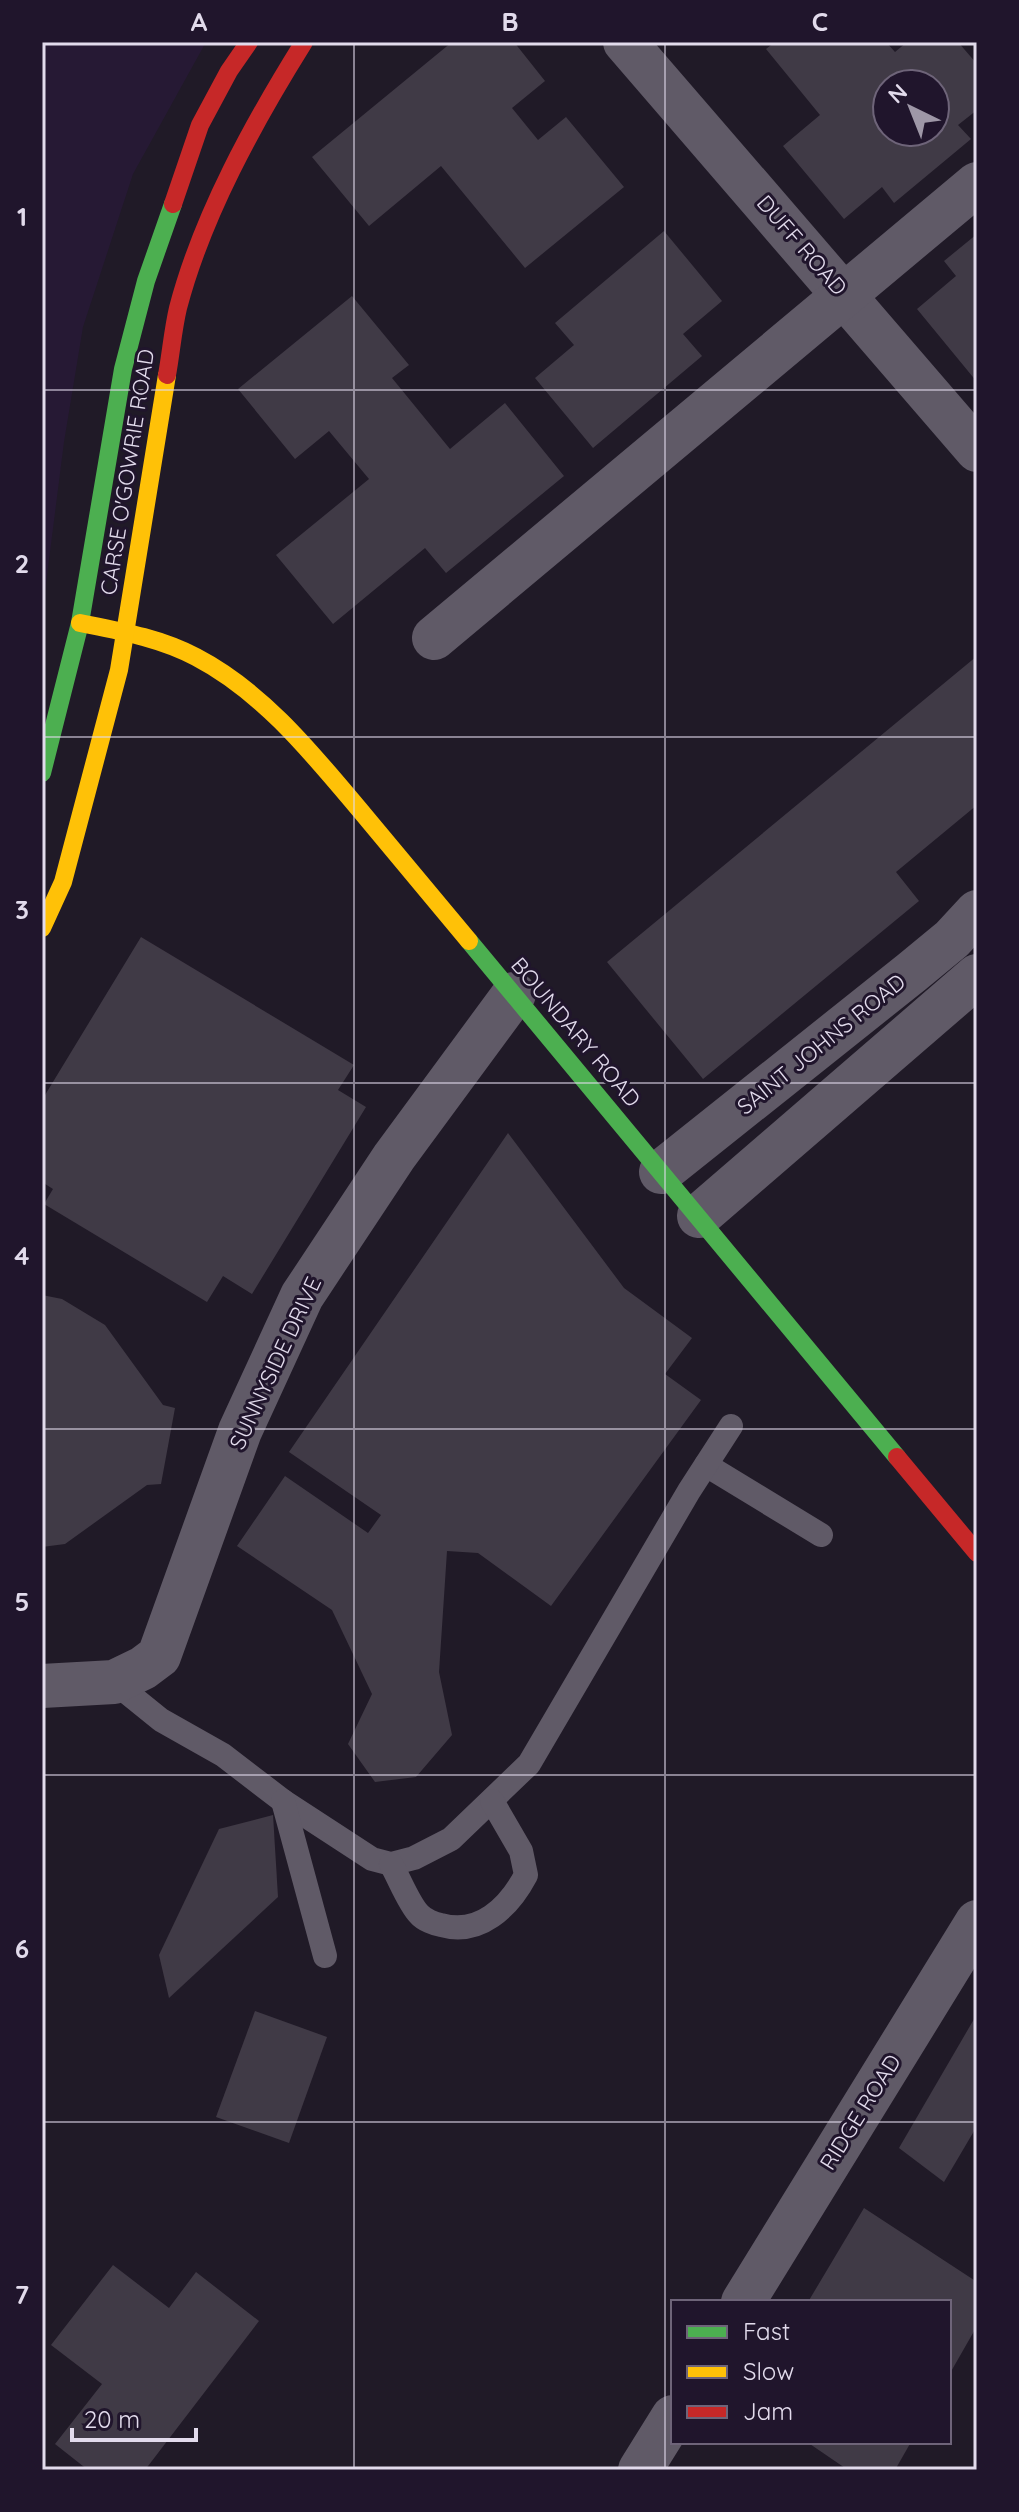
<svg xmlns="http://www.w3.org/2000/svg" width="1019" height="2512" font-family="Quicksand,sans-serif">
<rect width="100%" height="100%" fill="#201a27"/>
<path fill="#261934" d="M42,42H206L133,174L83,327L64,442L42,615Z"/>
<g fill="#403a46" fill-rule="evenodd">
<path d="M452,42H514L545,81L512,108L538,140L566,117L624,187L525,268L441,166L369,226L312,157Z"/>
<path d="M775,42H886L895,52L907,42H958L977,64V110L958,125L971,139L894,203L882,187L844,219L783,146L820,115L766,49ZM887,84H935V132H887Z"/>
<path d="M664,231L722,301L683,334L702,356L593,448L535,378L574,345L555,323Z"/>
<path d="M977,234V382L917,309L956,276L944,261Z"/>
<path d="M352,296L409,365L392,378L450,449L505,403L564,476L446,573L425,548L333,624L276,555L369,479L329,431L295,459L238,389Z"/>
<path d="M977,656V805L896,872L919,901L703,1079L607,962Z"/>
<path d="M141,937L354,1065L338,1090L366,1107L252,1294L223,1276L207,1302L44,1204L53,1189L42,1182V1100Z"/>
<path d="M508,1133L624,1288L692,1338L665,1374L701,1400L551,1606L478,1553L447,1551L439,1672L452,1735L416,1777L375,1782L348,1744L372,1694L332,1610L237,1546L285,1476L368,1533L381,1515L289,1452Z"/>
<path d="M42,1295L62,1299L105,1325L163,1405L175,1408L161,1484L147,1485L65,1544L42,1547Z"/>
<path d="M273,1815L278,1897L169,1998L159,1955L219,1829Z"/>
<path d="M255,2011L327,2037L289,2143L216,2117Z"/>
<path d="M977,2014V2126L944,2182L899,2148Z"/>
<path d="M864,2208L977,2282V2326L949,2375V2302H808Z"/>
<path d="M113,2265L169,2308L196,2272L259,2321L145,2470H88L55,2444L102,2384L51,2345Z"/>
<path d="M807,2442H911L895,2470H848Z"/>
</g>
<g fill="none" stroke-linecap="round" stroke-linejoin="round">
<g stroke="#605a67" stroke-width="24">
<path d="M706,1465L821,1535"/>
<path d="M114,1682L161,1720L223,1755L283,1801L372,1859L391,1864L414,1858L451,1839L529,1764L689,1491L731,1426"/>
<path d="M283,1801L325,1956"/>
<path d="M391,1864C399,1878 409,1904 419,1914C424,1920 435,1924 441,1925C480,1936 509,1907 526,1875L521,1851L492,1801"/>
</g>
<g stroke="#605a67" stroke-width="44">
<path d="M625,42L977,450"/>
<path d="M434,638L977,184"/>
<path d="M661,1172L912,972L952,939L977,912"/>
<path d="M699,1216L977,976"/>
<path d="M42,1686L114,1682L143,1668L159,1656L240,1431L302,1296L394,1157L514,994"/>
<path d="M743,2302L977,1922"/>
<path d="M640,2470L673,2417"/>
</g>
<g stroke="#4caf50" stroke-width="18">
<path d="M42,773L80,623L123,369L146,281L173,204"/>
<path d="M469,941L897,1457"/>
</g>
<g stroke="#ffc107" stroke-width="18">
<path d="M80,623C120,631 160,638 196,657C265,693 315,757 364,815C399,857 434,899 469,941"/>
<path d="M42,928L63,882L119,670L167,375"/>
</g>
<g stroke="#c62828" stroke-width="18">
<path d="M173,204L200,125L229,71L249,42"/>
<path d="M167,375C171,353 173,329 178,308C202,216 254,122 304,42"/>
<path d="M897,1457L977,1553"/>
</g>
</g>
<path fill="none" stroke="#e2dbec" stroke-width="2" stroke-opacity="0.55" d="M354,42V2470M665,42V2470M42,390H977M42,737H977M42,1083H977M42,1429H977M42,1775H977M42,2122H977"/>
<g text-anchor="middle" stroke-width="6" stroke-linejoin="round" paint-order="stroke">
<g font-size="22" fill="#e2dbec" stroke="#20152c">
<text transform="translate(802 245) rotate(49)" y="8">DUFF ROAD</text>
<text transform="translate(127 472) rotate(-81)" y="8">CARSE O'GOWRIE ROAD</text>
<text transform="translate(576 1032) rotate(50)" y="8">BOUNDARY ROAD</text>
<text transform="translate(821 1044) rotate(-39)" y="8">SAINT JOHNS ROAD</text>
<text transform="translate(275 1363) rotate(-65)" y="8">SUNNYSIDE DRIVE</text>
<text transform="translate(860 2112) rotate(-58)" y="8">RIDGE ROAD</text>
</g>
</g>
<rect width="1019" height="2512" fill="none" stroke="#20152c" stroke-width="88"/>
<rect x="671" y="2300" width="280" height="144" fill="#20152c" stroke="#6e6479" stroke-width="2"/>
<rect x="687" y="2326" width="40" height="12" fill="#4caf50" stroke="#6e6479" stroke-width="2"/>
<text x="743" y="2340" font-size="24" fill="#e2dbec">Fast</text>
<rect x="687" y="2366" width="40" height="12" fill="#ffc107" stroke="#6e6479" stroke-width="2"/>
<text x="743" y="2380" font-size="24" fill="#e2dbec">Slow</text>
<rect x="687" y="2406" width="40" height="12" fill="#c62828" stroke="#6e6479" stroke-width="2"/>
<text x="743" y="2420" font-size="24" fill="#e2dbec">Jam</text>
<g transform="translate(911 108) rotate(317)"><circle r="38" fill="#20152c" stroke="#6e6479" stroke-width="2"/>
<path d="M0-6L14 30L0 20L-14 30Z" fill="#9e97a7"/>
<text y="-12" font-size="22" font-weight="bold" text-anchor="middle" fill="#e2dbec">N</text>
</g>
<path d="M72 2428v12h124v-12" fill="none" stroke="#e2dbec" stroke-width="4"/>
<text x="84" y="2428" font-size="24" fill="#e2dbec" stroke="#20152c" stroke-width="6" paint-order="stroke">20 m</text>
<rect x="44" y="44" width="931" height="2424" fill="none" stroke="#e2dbec" stroke-width="3"/>
<g font-size="26" text-anchor="middle" font-weight="bold" fill="#e2dbec">
<text x="199" y="31">A</text>
<text x="510" y="31">B</text>
<text x="820" y="31">C</text>
<text x="22" y="226">1</text>
<text x="22" y="573">2</text>
<text x="22" y="919">3</text>
<text x="22" y="1265">4</text>
<text x="22" y="1611">5</text>
<text x="22" y="1958">6</text>
<text x="22" y="2304">7</text>
</g>
</svg>
